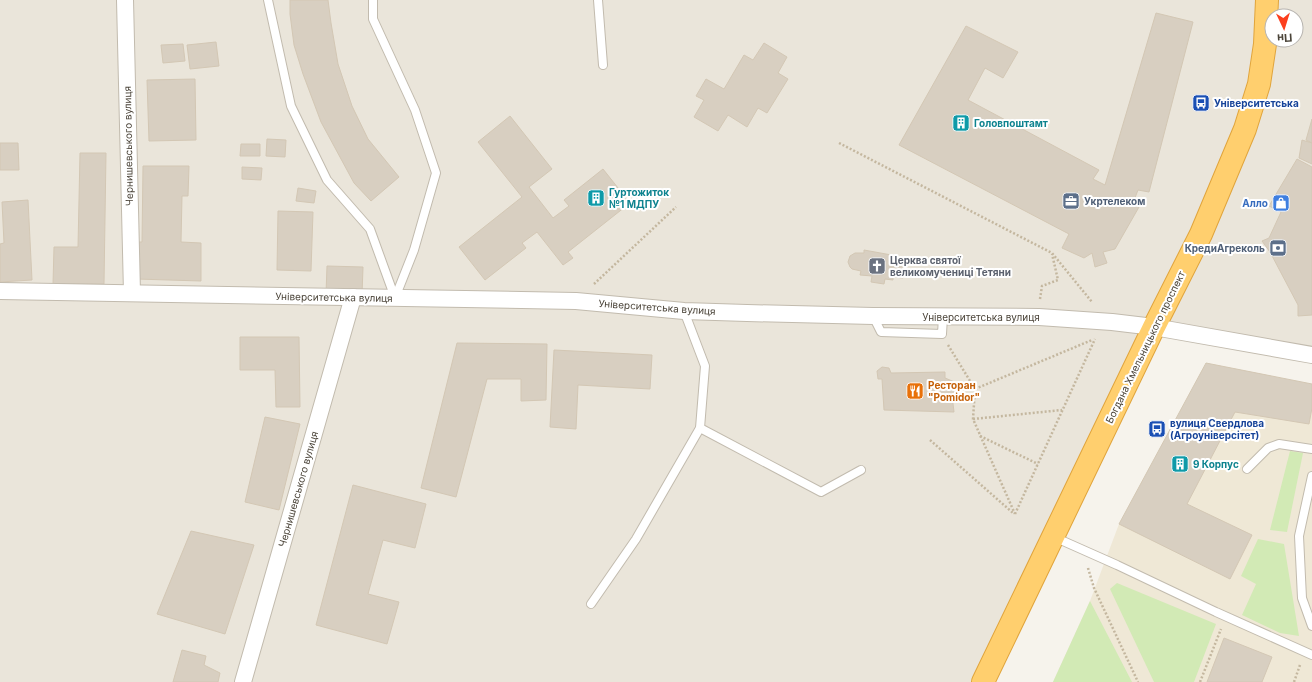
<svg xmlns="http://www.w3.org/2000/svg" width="1312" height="682" font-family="Inter,sans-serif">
<rect width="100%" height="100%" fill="#f6f3ec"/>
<path fill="#eae5da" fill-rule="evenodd" d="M0,0H1312V355L1154,327L983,682H0ZM1272,16H1296V40H1272Z"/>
<path fill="#efe8d6" d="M1206,363L1312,384V682H1053L1090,601L1119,524Z"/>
<g fill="#d2eab5">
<path d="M1290,451L1303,453L1287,532L1270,530Z"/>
<path d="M1258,539L1284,544L1299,636L1280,633L1242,615L1256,584L1241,576Z"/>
<path d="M1117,583L1216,624L1194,682H1154L1110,589Z"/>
<path d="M1090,601L1132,682H1053Z"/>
</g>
<g fill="#d8cfc1" stroke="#d3c7b4">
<path d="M290,0H328L331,23L338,64L352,106L368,139L399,177L371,201L354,183L321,122L303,74L294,45L290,14Z"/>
<path d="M1156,13L1193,22L1149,192L1138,190L1133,203L1139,207L1115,249L1103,252L1107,263L1095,267L1092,253L1084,258L1062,248L1069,234L899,145L966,26L1018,52L1003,78L985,68L968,100L1099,170L1093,179L1105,185Z"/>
<path d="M216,42L219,66L190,69L187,45Z"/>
<path d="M764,43L787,57L778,73L788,79L767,113L758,108L747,127L728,115L718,131L694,117L704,100L696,96L706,79L724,89L744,55L753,60Z"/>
<path d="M183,44L185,61L163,63L161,45Z"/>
<path d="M195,79L196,140L149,141L147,80Z"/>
<path d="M510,116L552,169L529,187L553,218L569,206L564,200L603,169L630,203L568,252L573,258L563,265L537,232L522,243L526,248L485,280L459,247L522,197L478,142Z"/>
<path d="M1312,119V143L1306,140Z"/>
<path d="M267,139L286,140L285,157L266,156Z"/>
<path d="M1302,140L1312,143V164L1299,158Z"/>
<path d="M0,143H18L19,170H0Z"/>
<path d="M241,144H260V156H240Z"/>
<path d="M80,153H106L104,284H53L54,247H78Z"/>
<path d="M1297,159L1312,167V315L1298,316V305L1270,252L1262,241L1269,238L1281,212L1269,206Z"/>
<path d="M143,166H189L188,196H182L181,242L201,243V281L136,279L137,242H142Z"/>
<path d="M242,167L262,168L261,180L242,179Z"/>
<path d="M298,188L316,191L314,203L296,201Z"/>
<path d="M28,200L32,280L0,282V244L4,243L2,202Z"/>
<path d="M278,211L313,212L311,271L277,270Z"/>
<path d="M864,250L897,256L896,259L906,261L903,278L893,277V280L885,279L884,284L871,282L872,276L860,275L861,271L852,269L850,267L848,262L850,256L855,253H864Z"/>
<path d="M327,266L363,267L362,295L326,294Z"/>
<path d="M240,337H299L300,407H276L275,370H240Z"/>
<path d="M457,343L547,344L546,400L521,401V379H487L456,497L421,488Z"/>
<path d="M554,350L652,355L650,389L578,385L576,429L550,427Z"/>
<path d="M1206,363L1312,384V408L1309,424L1235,412L1187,504L1252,535L1230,579L1119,524Z"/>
<path d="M882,367L889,368L891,373L945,372V378L957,383V389L952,395L954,412L884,410L882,379H878L877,371Z"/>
<path d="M265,417L300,424L279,510L245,502Z"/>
<path d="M353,485L426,504L415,548L383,540L368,594L399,602L387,644L316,625Z"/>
<path d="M191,531L254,545L225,634L157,614Z"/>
<path d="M1224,638L1272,657L1262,682H1207Z"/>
<path d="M182,650L206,656L204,665L220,673L218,682H173Z"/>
</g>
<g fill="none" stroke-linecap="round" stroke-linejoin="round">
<defs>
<g id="lane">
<path d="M268,0L291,106L327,180L370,229L395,298"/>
<path d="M373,0V19L415,110L436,173L414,250L395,298"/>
<path d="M598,0L603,65"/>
<path d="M873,316L881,332L942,334L943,317"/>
<path d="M700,428L821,492L861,470"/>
<path d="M1247,469L1268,448L1279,444L1312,449"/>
<path d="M1312,476L1299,536L1302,598L1312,626"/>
<path d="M1054,537L1117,565L1216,612L1312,655"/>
<path d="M591,604L636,539L700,428L705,366L684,311"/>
</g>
<g id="street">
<path d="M125,0L132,293"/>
<path d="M0,291L576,301L684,311L747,313L873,316L1039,317L1112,322L1154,327L1312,355"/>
<path d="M243,682L353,297"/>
</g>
<path id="highway" d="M983,682L1154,327L1201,234L1245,129L1259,84L1265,44L1267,0"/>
</defs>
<use href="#lane" stroke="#c2bbae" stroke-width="10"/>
<use href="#street" stroke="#c2bbae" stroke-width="18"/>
<use href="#highway" stroke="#e0a43c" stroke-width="24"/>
<g stroke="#c4b79f" stroke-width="2.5" stroke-dasharray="2 2" stroke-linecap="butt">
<path d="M839,143L1052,253L1092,302"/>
<path d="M594,284L676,207"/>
<path d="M1040,299L1042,286L1058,280L1052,254"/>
<path d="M948,345L975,389L973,419L1015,514"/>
<path d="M975,389L1092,340"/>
<path d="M973,419L1062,410"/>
<path d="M980,436L1038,464"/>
<path d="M930,440L1013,513"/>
<path d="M1015,514L1095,339"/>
<path d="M1088,568L1094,588L1138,682"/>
<path d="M1200,682L1221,629"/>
<path d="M1294,682L1300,665"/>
</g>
<use href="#lane" stroke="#fff" stroke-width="8"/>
<use href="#street" stroke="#fff" stroke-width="16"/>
<use href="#highway" stroke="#ffcf6e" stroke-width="22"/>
</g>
<defs>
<symbol id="bus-square" viewBox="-11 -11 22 22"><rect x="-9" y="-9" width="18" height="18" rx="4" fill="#1a4fb4" stroke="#fff"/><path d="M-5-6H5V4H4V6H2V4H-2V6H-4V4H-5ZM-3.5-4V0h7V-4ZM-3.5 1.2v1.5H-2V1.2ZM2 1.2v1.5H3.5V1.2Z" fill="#fff"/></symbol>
<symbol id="building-square" viewBox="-11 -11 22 22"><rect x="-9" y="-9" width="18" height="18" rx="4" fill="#0f9aa8" stroke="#fff"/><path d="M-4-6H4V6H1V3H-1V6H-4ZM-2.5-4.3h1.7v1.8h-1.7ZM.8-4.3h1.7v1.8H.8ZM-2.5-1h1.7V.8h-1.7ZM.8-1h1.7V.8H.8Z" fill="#fff"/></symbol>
<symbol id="office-square" viewBox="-11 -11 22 22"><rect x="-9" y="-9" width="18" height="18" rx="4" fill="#5c6f8a" stroke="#fff"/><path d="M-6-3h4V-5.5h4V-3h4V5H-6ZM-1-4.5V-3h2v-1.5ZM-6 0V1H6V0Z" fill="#fff"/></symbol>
<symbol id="shop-square" viewBox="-11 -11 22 22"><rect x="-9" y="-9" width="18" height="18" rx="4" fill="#3f7fe0" stroke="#fff"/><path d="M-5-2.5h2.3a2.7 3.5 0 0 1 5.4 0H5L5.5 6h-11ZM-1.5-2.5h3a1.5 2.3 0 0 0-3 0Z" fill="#fff"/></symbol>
<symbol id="bank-square" viewBox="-11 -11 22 22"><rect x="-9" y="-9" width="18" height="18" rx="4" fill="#5c6f8a" stroke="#fff"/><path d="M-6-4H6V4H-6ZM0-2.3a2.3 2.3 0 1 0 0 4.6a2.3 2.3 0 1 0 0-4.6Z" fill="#fff"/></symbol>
<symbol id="church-square" viewBox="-11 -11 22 22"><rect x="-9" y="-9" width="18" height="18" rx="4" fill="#6b7280" stroke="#fff"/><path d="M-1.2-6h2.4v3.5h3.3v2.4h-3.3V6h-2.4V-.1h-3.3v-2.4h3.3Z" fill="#fff"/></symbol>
<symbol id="restaurant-square" viewBox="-11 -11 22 22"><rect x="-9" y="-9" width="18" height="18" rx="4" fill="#e8710a" stroke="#fff"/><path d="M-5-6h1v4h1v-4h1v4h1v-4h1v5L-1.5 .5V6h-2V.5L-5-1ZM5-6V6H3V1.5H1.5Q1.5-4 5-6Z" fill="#fff"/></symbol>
</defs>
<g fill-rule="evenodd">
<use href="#bus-square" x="1191" y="93" width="20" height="20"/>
<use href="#building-square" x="951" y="113" width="20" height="20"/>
<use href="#building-square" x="586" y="188" width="20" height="20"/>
<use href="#office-square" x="1061" y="191" width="20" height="20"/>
<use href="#shop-square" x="1271" y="193" width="20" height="20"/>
<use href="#bank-square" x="1268" y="238" width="20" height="20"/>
<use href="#church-square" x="867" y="256" width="20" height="20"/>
<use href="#restaurant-square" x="905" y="381" width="20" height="20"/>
<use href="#bus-square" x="1147" y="419" width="20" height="20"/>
<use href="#building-square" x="1170" y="454" width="20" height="20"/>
</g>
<g text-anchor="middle" stroke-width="4" stroke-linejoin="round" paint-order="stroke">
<g font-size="10" font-weight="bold" fill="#164399" stroke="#fff" text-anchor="start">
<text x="1214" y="107">Університетська</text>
<text x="1170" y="427">вулиця Свердлова<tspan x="1170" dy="12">(Агроуніверсітет)</tspan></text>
</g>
<g font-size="10" font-weight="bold" fill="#0d838f" stroke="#fff" text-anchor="start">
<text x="974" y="127">Головпоштамт</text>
<text x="609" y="196">Гуртожиток<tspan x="609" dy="12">№1 МДПУ</tspan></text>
<text x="1193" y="468">9 Корпус</text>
</g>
<g font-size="10" fill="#4b4439" stroke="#fff">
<text transform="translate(128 146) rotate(-91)" y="4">Чернишевського вулиця</text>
<text transform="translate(334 297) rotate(1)" y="4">Університетська вулиця</text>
<text transform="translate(657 307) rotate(4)" y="4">Університетська вулиця</text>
<text x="981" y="321">Університетська вулиця</text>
<text transform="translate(1145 347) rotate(-64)" y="4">Богдана Хмельницького проспект</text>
<text transform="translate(298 489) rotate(-74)" y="4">Чернишевського вулиця</text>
</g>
<g font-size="10" font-weight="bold" fill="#4e5e75" stroke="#fff" text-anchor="start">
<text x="1084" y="205">Укртелеком</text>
<text x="1265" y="252" text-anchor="end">КредиАгреколь</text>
</g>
<g font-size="10" font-weight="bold" fill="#366cbe" stroke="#fff" text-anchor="end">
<text x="1268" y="207">Алло</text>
</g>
<g font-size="10" font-weight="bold" fill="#5b616d" stroke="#fff" text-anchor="start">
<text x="890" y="264">Церква святої<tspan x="890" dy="12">великомучениці Тетяни</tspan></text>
</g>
<g font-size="10" font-weight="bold" fill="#c56008" stroke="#fff" text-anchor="start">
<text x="928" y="389">Ресторан<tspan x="928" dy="12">"Pomidor"</tspan></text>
</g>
</g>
<g transform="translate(1284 28) rotate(176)"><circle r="19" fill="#ffffff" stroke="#b7b4b0"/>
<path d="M0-3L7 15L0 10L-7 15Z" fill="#fc3f1d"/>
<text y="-6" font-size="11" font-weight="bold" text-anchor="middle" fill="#4b4439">Пн</text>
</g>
</svg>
